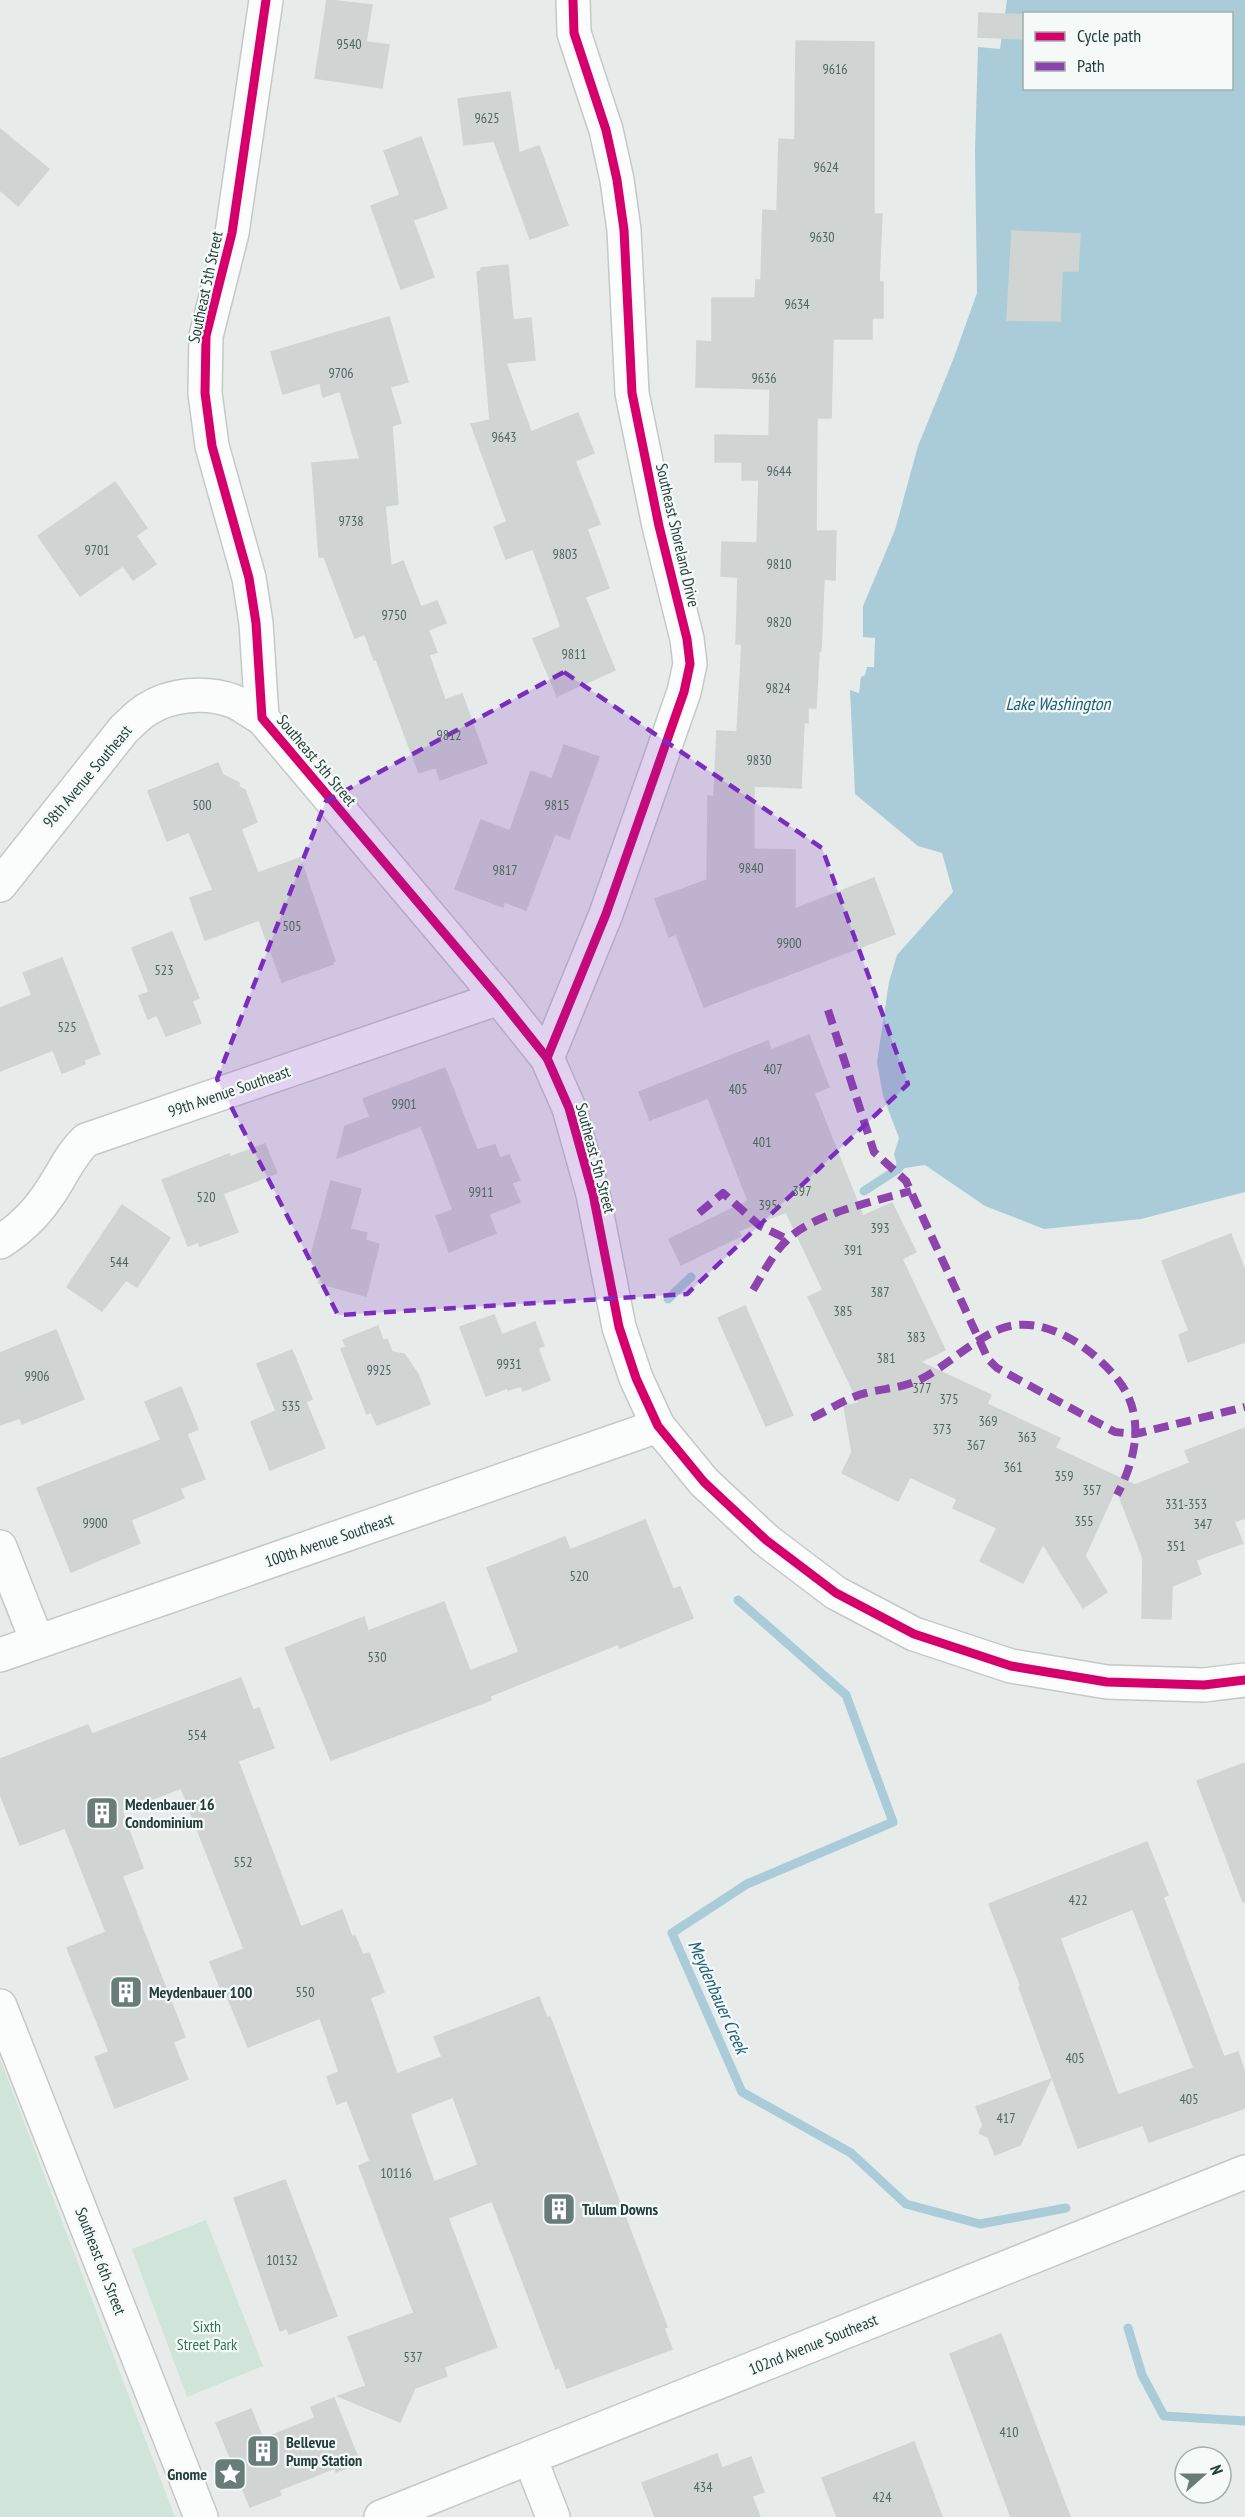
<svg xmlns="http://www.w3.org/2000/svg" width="1245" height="2517" font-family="'PT Sans Narrow',sans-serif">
<rect width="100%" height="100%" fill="#e7ecea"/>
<g fill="#d0e4d9">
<path d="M0,2059L175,2517H0Z"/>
<path d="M206,2220L263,2366L187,2397L132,2249Z"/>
</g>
<path fill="#a9ccd8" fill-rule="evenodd" d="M1007,0H1245V1192L1141,1219L1044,1229L985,1206L925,1165L898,1169L894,1154L899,1138L883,1096L877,1062L889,982L897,955L953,892L942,853L918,846L855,794L850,690L859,693L861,677L865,675L867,667H874L875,638L863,637V606L895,530L918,446L953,360L977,293L975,151L978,47L1000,49ZM1024,14H1232V88H1024Z"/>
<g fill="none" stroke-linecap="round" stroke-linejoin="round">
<g stroke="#a9ccd8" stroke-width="9">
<path d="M864,1191L898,1169L905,1160"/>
<path d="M668,1299L691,1277"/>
<path d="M738,1600L846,1695L893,1822L747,1884L672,1933L742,2092L851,2153L906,2204L980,2224L1066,2208"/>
<path d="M1128,2328L1142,2375L1164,2416L1245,2421"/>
</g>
</g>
<g fill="#d0d4d3" stroke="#cfd5d3" stroke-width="1.5" fill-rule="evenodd">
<path d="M327,0L372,5L366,42L389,45L382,88L315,78Z"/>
<path d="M979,13L1024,15V39L978,37Z"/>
<path d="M796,41L874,42V214H882L879,282H883V318H872V339H833L831,418H817L816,531H836L835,580L824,579L821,651H819L816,708H808V723L804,722L801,788L754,786V849L795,850V909L874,878L895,934L704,1007L676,934L669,937L655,899L707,880L708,796L714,797L717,731L737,732L742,644H736L738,577L721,576L722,542L757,543L759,480H742V462H715V435L769,436L770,389L696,387L697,341L712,342V298H755L756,280H761L763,210L777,211L779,139L795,140Z"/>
<path d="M510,92L519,153L539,146L568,225L530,239L494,141L464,145L458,99Z"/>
<path d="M0,129L49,169L18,206L0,190Z"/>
<path d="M421,137L447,208L413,220L434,277L401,289L371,206L400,195L384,151Z"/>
<path d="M1012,231L1080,234L1078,271H1062L1060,321L1007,320Z"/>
<path d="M508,265L513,320L531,318L535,360L506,363L531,432L578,413L594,453L575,461L600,524L587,529L609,588L585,597L615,670L557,696L533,639L561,627L533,549L506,559L494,527L507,522L471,424L490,420L477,272L481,271V268Z"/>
<path d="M389,317L408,382L390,387L401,423L392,426L398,504L385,506L391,566L403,561L421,607L437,601L446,623L428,630L437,652L429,655L445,700L462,694L487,763L440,780L436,767L419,773L376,659L374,660L365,634L355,638L324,557H319L312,463L360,459L340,391L323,397L320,383L283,394L271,352Z"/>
<path d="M115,482L147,528L136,536L156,564L133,580L123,566L80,596L38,536Z"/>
<path d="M564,745L599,757L569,839L555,834L526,910L505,902L503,907L455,889L481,820L510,831L531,771L552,779Z"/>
<path d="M218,763L223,775L239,783V787L245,790L257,822L241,829L258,873L300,858L335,961L332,962L333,964L282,982L259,920L205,940L190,898L213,890L189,832L167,841L148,791Z"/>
<path d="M172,932L199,998L192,1001L201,1023L166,1036L157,1015L148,1019L139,996L149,992L132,948Z"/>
<path d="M62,958L100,1054L84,1060L85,1064L62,1073L53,1050L0,1071V1008L32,995L23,973Z"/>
<path d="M809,1035L829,1087L814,1093L863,1216L892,1203L916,1252L902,1259L945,1350L920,1362L991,1395L987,1404L1060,1438L1055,1448L1135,1485L1190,1463L1185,1451L1245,1428V1518L1234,1522L1243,1543L1196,1560L1201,1574L1172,1586L1171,1619L1142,1618L1143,1558L1116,1488L1085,1556L1107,1592L1083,1608L1043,1544L1023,1583L980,1561L997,1528L953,1508L957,1499L910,1477L898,1501L842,1473L852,1452L844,1406L859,1403L808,1297L823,1290L786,1212L738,1231L741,1236L681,1265L669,1239L748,1201L708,1098L650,1120L639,1092L768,1041L771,1050Z"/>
<path d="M445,1068L477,1150L495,1145L500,1158L509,1155L520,1180L512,1183L520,1202L489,1214L496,1233L449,1252L436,1216L453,1210L421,1126L337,1158L345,1126L370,1117L363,1099Z"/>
<path d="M265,1144L277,1173L220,1195L224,1196L238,1232L200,1246L198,1242L188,1246L162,1180L229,1154L230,1157Z"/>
<path d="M331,1181L361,1189L350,1229L367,1233L365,1240L379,1244L366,1296L318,1283L321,1273L310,1259Z"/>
<path d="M122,1205L170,1238L137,1287L126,1280L102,1311L67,1287Z"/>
<path d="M1231,1234L1245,1271V1342L1188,1362L1179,1335L1189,1331L1162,1261Z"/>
<path d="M745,1306L793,1415L766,1426L718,1318Z"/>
<path d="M494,1315L502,1335L535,1322L544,1346L538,1348L550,1380L523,1391L521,1386L508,1390L507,1388L486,1396L460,1327Z"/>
<path d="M378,1326L383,1341L387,1339L392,1352L404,1354L418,1374L430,1404L377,1425L371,1412L367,1414L341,1349L346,1347L343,1340Z"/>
<path d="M56,1330L84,1399L22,1424L20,1418L0,1425V1353Z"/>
<path d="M292,1350L312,1399L306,1402L325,1448L270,1470L251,1422L276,1411L257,1364Z"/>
<path d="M181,1387L198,1429L187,1434L205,1479L180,1488L184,1498L131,1520L140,1543L71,1572L37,1488L161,1440L145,1402Z"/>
<path d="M645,1520L673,1589L680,1587L693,1618L620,1648L618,1644L490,1696L491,1700L331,1760L285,1648L364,1617L368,1631L444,1602L470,1671L519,1652L487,1568L565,1537L570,1550Z"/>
<path d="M241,1678L253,1710L259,1708L274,1748L238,1761L301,1927L342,1910L352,1937L355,1936L363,1955L369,1953L384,1992L370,1998L397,2074L442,2057L434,2037L539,1997L547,2018L550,2017L610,2177L667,2327L664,2328L672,2349L567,2388L559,2367L556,2369L492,2201L448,2218L497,2347L444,2367L447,2376L415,2388L400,2422L338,2396L366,2386L348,2337L414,2313L359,2166L370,2161L347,2100L337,2104L327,2077L339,2072L320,2018L248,2047L223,1986L220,1987L210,1962L244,1949L181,1788L122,1811L143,1868L122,1876L185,2037L173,2042L188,2079L115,2108L95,2057L109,2052L67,1948L106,1932L65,1828L20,1845L0,1794V1759L88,1725L92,1734ZM453,2097L478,2165L434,2182L410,2114Z"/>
<path d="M1245,1763V1901L1243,1902L1197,1781Z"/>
<path d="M1147,1842L1168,1895L1163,1897L1224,2057L1238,2052L1245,2073V2108L1149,2142L1143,2125L1078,2148L1019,1987L1021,1986L989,1904ZM1133,1909L1194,2068L1118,2095L1060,1938Z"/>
<path d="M1051,2079L1020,2145L995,2155L988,2137L979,2133L983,2125L976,2107Z"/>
<path d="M285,2180L337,2316L289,2334L287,2328L280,2331L234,2198Z"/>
<path d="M1001,2334L1070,2517H1011L950,2354Z"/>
<path d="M334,2398L360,2463L336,2472L335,2468L279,2490L281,2495L250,2507L216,2423L251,2409L263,2439L315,2418L311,2407Z"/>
<path d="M914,2442L942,2517H837L822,2478Z"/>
<path d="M717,2454L722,2468L751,2457L764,2492L752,2496L760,2517H655L642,2483Z"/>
</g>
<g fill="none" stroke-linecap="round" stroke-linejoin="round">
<defs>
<g id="minor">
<path d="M266,0L232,233L206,336L205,393L212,446L249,578L256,623L262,718L499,998L547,1058L569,1108L593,1194L619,1327L636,1378L658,1426L704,1482L766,1540L836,1593L914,1634L1011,1666L1107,1682L1204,1685L1245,1680"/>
<path d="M0,885L124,729C131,723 138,715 146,710C170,694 206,691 233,701C243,705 252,713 262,718"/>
<path d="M547,1058L606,914L684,692L690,664L687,639L659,526L632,393L624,230L617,180L606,130L574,33L573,0"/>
<path d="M0,1242C19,1230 34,1216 47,1197C61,1178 69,1156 86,1140L499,998"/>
<path d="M0,1547L37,1641"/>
<path d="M0,1655L658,1426"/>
<path d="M0,2006L201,2517"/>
<path d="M530,2458L553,2517"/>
<path d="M381,2517L1245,2172"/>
</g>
</defs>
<use href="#minor" stroke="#c4c9c7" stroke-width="36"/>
<use href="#minor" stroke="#fbfcfc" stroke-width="33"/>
<g stroke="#8e44ad" stroke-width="8" stroke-dasharray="15 8" stroke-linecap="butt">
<path d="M828,1010L874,1152L906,1181L988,1359L997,1368L1115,1432L1135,1434L1245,1407"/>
<path d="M699,1213L723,1193L760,1226L787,1239"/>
<path d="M753,1290C763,1274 773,1253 787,1240C812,1214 876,1201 911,1191"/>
<path d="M812,1418C829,1410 848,1397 866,1393C885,1388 905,1388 923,1378C950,1363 972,1341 1000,1329C1043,1312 1093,1348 1118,1380C1146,1415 1136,1459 1117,1495"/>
</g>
<defs>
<g id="cycleway">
<path d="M266,0L232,233L206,336L205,393L212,446L249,578L256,623L262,718L499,998L547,1058L569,1108L593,1194L619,1327L636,1378L658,1426L704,1482L766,1540L836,1593L914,1634L1011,1666L1107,1682L1204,1685L1245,1680"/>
<path d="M547,1058L606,914L684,692L690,664L687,639L659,526L632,393L624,230L617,180L606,130L574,33L573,0"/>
</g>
</defs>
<use href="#cycleway" stroke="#f5faf8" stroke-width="13"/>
<use href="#cycleway" stroke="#d6006c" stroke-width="9"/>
</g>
<path fill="#7b2cbf" fill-opacity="0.2" stroke="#7b2cbf" stroke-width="4.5" stroke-dasharray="12 8" stroke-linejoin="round" d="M564,672L822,848L908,1084L687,1294L338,1315L217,1079L326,801Z"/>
<defs>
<symbol id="building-square" viewBox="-11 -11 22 22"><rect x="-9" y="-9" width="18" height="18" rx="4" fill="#687c78" stroke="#f5faf8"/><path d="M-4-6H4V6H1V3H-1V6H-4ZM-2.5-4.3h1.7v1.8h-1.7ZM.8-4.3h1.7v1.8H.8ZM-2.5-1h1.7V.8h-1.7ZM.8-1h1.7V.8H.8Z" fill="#fff"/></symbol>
<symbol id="sight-square" viewBox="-11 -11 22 22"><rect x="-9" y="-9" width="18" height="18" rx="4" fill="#687c78" stroke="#f5faf8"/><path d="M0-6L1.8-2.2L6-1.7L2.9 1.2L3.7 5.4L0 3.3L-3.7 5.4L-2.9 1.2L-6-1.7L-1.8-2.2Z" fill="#fff"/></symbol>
</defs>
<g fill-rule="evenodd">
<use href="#building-square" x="83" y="1794" width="38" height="38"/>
<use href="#building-square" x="107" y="1973" width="38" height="38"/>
<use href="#building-square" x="540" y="2190" width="38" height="38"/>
<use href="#building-square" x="244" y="2432" width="38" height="38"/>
<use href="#sight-square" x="211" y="2455" width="38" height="38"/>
</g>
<g text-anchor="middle" stroke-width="4.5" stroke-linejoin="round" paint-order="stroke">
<g font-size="14" fill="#506562">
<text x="349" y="49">9540</text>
<text x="835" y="74">9616</text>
<text x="487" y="123">9625</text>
<text x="826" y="172">9624</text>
<text x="822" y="242">9630</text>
<text x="797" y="309">9634</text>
<text x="341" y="378">9706</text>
<text x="764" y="383">9636</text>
<text x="504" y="442">9643</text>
<text x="779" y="476">9644</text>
<text x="351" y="526">9738</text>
<text x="97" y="555">9701</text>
<text x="565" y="559">9803</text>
<text x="779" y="569">9810</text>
<text x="394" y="620">9750</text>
<text x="779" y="627">9820</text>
<text x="574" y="659">9811</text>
<text x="778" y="693">9824</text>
<text x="449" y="740">9812</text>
<text x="759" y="765">9830</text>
<text x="202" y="810">500</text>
<text x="557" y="810">9815</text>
<text x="751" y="873">9840</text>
<text x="505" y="875">9817</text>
<text x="292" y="931">505</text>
<text x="789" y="948">9900</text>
<text x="164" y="975">523</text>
<text x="67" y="1032">525</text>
<text x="773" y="1074">407</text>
<text x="738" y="1094">405</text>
<text x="404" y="1109">9901</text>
<text x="762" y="1147">401</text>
<text x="802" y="1196">397</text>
<text x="481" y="1197">9911</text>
<text x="206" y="1202">520</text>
<text x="768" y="1210">395</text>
<text x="880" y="1233">393</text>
<text x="853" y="1255">391</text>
<text x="119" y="1267">544</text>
<text x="880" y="1297">387</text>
<text x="843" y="1316">385</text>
<text x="916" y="1342">383</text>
<text x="886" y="1363">381</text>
<text x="509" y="1369">9931</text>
<text x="379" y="1375">9925</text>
<text x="37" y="1381">9906</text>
<text x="922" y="1393">377</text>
<text x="949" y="1404">375</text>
<text x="291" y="1411">535</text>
<text x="988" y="1426">369</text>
<text x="942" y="1434">373</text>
<text x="1027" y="1442">363</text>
<text x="976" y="1450">367</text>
<text x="1013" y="1472">361</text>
<text x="1064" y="1481">359</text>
<text x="1092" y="1495">357</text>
<text x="1186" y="1509">331-353</text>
<text x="1084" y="1526">355</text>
<text x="95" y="1528">9900</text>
<text x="1203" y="1529">347</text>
<text x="1176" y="1551">351</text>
<text x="579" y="1581">520</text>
<text x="377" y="1662">530</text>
<text x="197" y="1740">554</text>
<text x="243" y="1867">552</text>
<text x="1078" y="1905">422</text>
<text x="305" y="1997">550</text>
<text x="1075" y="2063">405</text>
<text x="1189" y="2104">405</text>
<text x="1006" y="2123">417</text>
<text x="396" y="2178">10116</text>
<text x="282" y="2265">10132</text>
<text x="413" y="2362">537</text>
<text x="1009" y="2437">410</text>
<text x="703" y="2492">434</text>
<text x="882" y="2502">424</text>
</g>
<g font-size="16" fill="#243f3b" stroke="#f5faf8">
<text transform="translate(205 287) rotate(-78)" y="6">Southeast 5th Street</text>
<text transform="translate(678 535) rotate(77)" y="6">Southeast Shoreland Drive</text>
<text transform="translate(317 760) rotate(50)" y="6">Southeast 5th Street</text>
<text transform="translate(87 776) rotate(-50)" y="6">98th Avenue Southeast</text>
<text transform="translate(229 1091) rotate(-19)" y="6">99th Avenue Southeast</text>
<text transform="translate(596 1158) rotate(75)" y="6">Southeast 5th Street</text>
<text transform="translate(329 1540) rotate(-19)" y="6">100th Avenue Southeast</text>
<text transform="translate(101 2261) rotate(69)" y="6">Southeast 6th Street</text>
<text transform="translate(813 2344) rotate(-22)" y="6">102nd Avenue Southeast</text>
</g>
<g font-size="16" font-weight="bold" fill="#243f3b" stroke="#f5faf8" text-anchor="start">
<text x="125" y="1810">Medenbauer 16<tspan x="125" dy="18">Condominium</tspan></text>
<text x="149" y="1998">Meydenbauer 100</text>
<text x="582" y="2215">Tulum Downs</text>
<text x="286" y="2448">Bellevue<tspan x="286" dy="18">Pump Station</tspan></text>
<text x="207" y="2480" text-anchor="end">Gnome</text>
</g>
<g font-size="16" fill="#2f7653" stroke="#f5faf8">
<text x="207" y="2332">Sixth<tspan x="207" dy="18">Street Park</tspan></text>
</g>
<g font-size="18" font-style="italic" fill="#1f607b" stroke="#f5faf8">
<text x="1058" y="710">Lake Washington</text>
<text transform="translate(718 1997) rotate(66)" y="6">Meydenbauer Creek</text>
</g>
</g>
<rect x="1023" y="12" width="210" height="78" fill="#f5faf8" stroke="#a1afac" stroke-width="1.5"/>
<rect x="1035" y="32" width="30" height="9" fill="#d6006c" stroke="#a1afac" stroke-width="1.5"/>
<text x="1077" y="42" font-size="18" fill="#243f3b">Cycle path</text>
<rect x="1035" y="62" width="30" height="9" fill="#8e44ad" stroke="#a1afac" stroke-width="1.5"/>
<text x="1077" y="72" font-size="18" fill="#243f3b">Path</text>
<g transform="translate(1203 2475) rotate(69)"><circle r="28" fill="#f5faf8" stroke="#a1afac" stroke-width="1.5"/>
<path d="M0-4.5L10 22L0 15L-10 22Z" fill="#687c78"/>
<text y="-9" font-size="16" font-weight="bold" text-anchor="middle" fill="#243f3b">N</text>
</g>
</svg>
